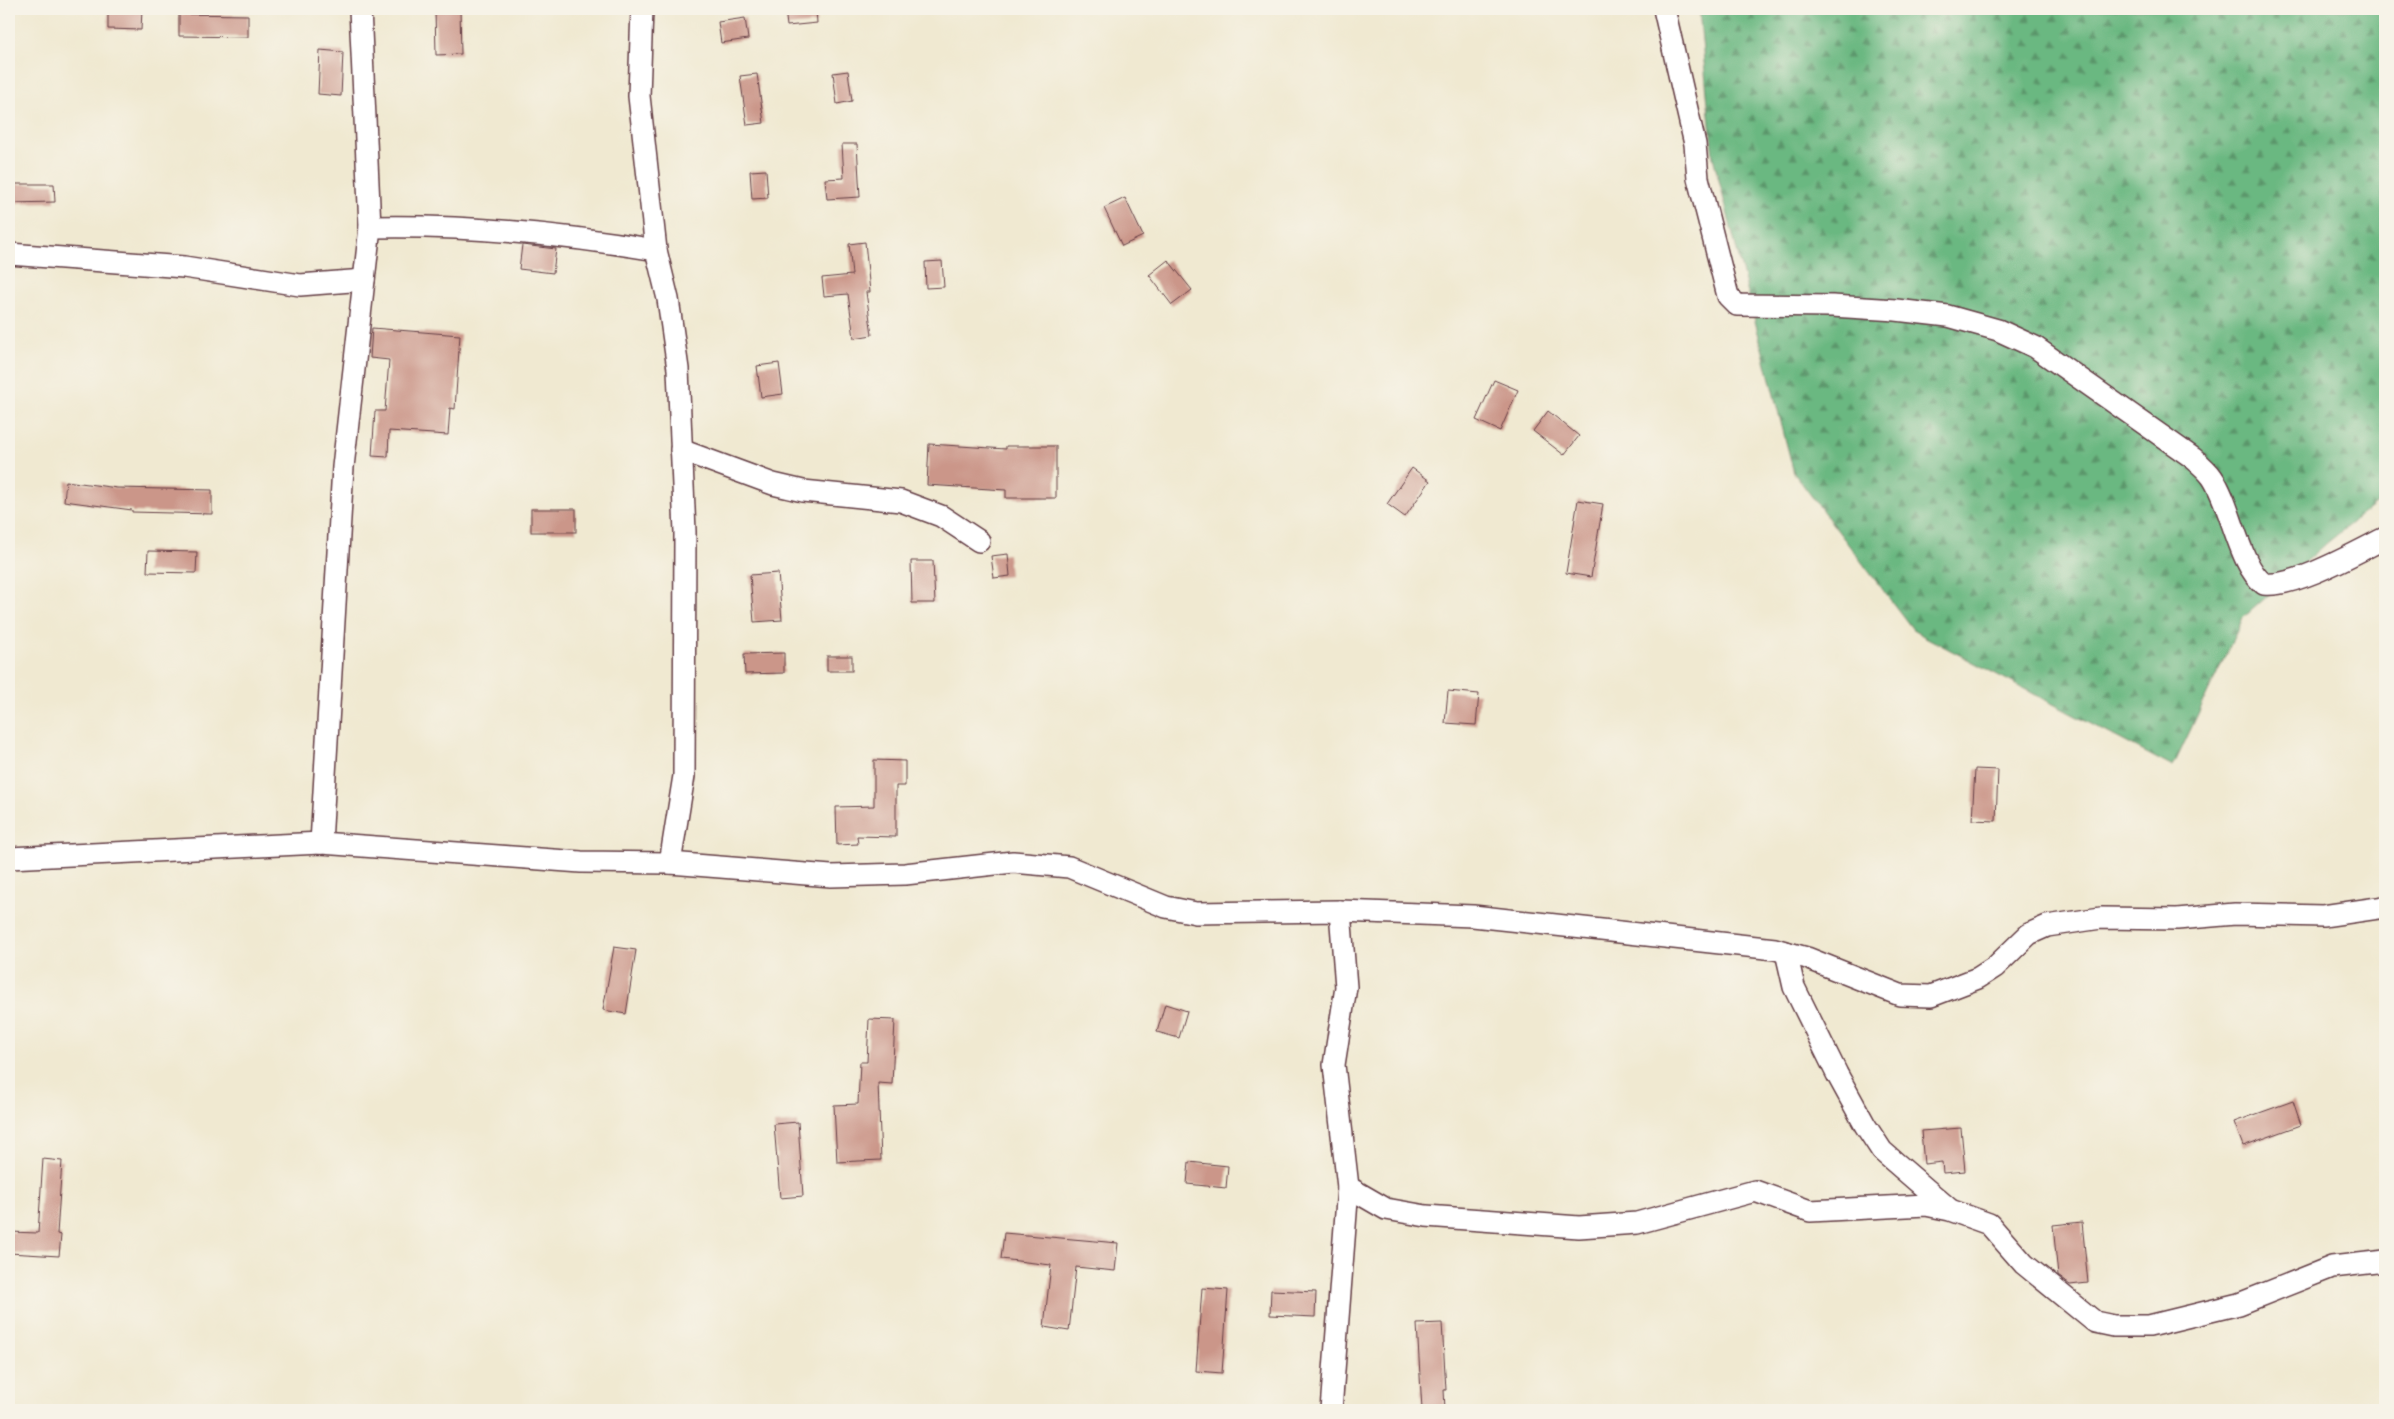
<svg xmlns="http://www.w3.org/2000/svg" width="2394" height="1419" font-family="Sriracha,sans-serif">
<defs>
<pattern id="forest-firs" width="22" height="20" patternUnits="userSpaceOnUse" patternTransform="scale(1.25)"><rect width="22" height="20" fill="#6bb881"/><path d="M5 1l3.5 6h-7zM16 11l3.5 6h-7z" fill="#5a956a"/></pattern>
</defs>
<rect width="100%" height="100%" fill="#f7f3e8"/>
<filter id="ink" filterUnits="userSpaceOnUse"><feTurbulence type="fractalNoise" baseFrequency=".02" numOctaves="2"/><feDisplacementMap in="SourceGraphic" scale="10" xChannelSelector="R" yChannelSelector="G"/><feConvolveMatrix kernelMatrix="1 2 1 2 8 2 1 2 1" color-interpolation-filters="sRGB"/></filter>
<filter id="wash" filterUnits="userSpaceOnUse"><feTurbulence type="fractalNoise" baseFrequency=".0096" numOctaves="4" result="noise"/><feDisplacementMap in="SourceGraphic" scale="20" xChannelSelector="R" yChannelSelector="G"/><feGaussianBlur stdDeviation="1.12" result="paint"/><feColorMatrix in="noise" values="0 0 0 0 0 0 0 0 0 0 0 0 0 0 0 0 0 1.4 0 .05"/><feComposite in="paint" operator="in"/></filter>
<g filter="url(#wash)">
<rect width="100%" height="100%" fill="#f0e9d1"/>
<path fill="url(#forest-firs)" stroke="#5a6c56" d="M1699,9H2385V496L2327,543L2243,618L2173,767L1914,631L1794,473L1713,157Z"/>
<g id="blocks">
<g fill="#cb9689">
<path d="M108,9H142L141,30L108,29Z"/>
<path d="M435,9H460L461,54L436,55Z"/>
<path d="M785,9H816L817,23L787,26Z"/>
<path d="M179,14L248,15V37L179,36Z"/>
<path d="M745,18L748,39L721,43L718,22Z"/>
<path d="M320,50L343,52L341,96L318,94Z"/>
<path d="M848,71L852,101L837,104L833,73Z"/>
<path d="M757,74L764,123L747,125L740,76Z"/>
<path d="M842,144H857L860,197L827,199L825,179L844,178Z"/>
<path d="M766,170L768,198L752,199L750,171Z"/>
<path d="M10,184H54L55,202L10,203Z"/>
<path d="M1125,198L1143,236L1122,246L1104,208Z"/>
<path d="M865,242L870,292H866L872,335L854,338L848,294L824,296L822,278L852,275L849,244Z"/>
<path d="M522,245L556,249L553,273L519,269Z"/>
<path d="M1168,260L1192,290L1172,305L1149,275Z"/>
<path d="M942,261L944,287L926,288L925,262Z"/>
<path d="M372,328L460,335L455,409L450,408L448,435L389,431L388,457L372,456L375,411H385L389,360L370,358Z"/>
<path d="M779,363L783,394L761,397L757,366Z"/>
<path d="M1494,380L1518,390L1500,431L1476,420Z"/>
<path d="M1548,411L1579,436L1564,455L1533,431Z"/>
<path d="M929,444L1006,449V446H1056V498H1006V490L927,485Z"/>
<path d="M1412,468L1430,481L1405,517L1387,504Z"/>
<path d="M66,481L117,488L212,490V514L132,512V510L64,501Z"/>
<path d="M1578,500L1603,504L1591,577L1566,573Z"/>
<rect x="531" y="509" width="45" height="23"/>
<path d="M148,551L197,552L196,573L147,572Z"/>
<path d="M1008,554L1010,576L994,578L991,556Z"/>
<path d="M911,561H933L935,603H912Z"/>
<path d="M778,573L782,620L754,622L750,575Z"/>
<path d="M784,653V673L745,674L744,654Z"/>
<rect x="827" y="656" width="25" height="15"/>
<path d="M1448,691L1479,694L1476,725L1445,723Z"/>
<path d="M874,760L905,761V786H896V837L857,836L858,844L837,845L836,807L874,806Z"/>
<path d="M1975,769L1998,770L1996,821L1972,820Z"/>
<path d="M614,947L636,950L626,1014L603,1010Z"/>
<path d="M1165,1004L1187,1011L1179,1038L1157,1032Z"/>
<path d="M869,1019L895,1020L892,1084L878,1083L881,1160L837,1162L834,1105L858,1104L860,1062H867Z"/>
<path d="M2293,1101L2301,1125L2243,1146L2234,1122Z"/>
<path d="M798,1122L803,1196L780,1198L774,1124Z"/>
<path d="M1961,1128L1965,1171L1943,1173L1942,1162L1924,1164L1921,1131Z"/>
<path d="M43,1159L62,1161L57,1234L61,1235L59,1256L9,1253V1232L38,1233Z"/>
<path d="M1189,1162L1228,1166L1226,1188L1187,1184Z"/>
<path d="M2082,1222L2088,1283L2070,1285L2058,1276L2053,1225Z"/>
<path d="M1004,1233L1118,1243L1115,1271L1076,1267L1069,1331L1044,1327L1051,1265L1001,1259Z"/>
<path d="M1202,1288L1228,1290L1222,1373L1196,1371Z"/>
<path d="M1271,1290L1316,1292L1315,1317L1270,1315Z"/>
<path d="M1442,1323L1446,1390H1444L1445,1410H1422L1417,1324Z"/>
</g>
</g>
</g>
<g filter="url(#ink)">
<use href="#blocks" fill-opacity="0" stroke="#633d44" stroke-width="1"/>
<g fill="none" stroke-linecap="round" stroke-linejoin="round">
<defs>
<g id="minor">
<path d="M642,9L639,96L656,250L668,299L678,369L685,532L684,776L670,863"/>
<path d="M1664,9L1695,144L1698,178L1728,296L1737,305L1832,306L1896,310L1948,316L1998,330L2035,347L2193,458C2200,464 2207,470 2212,477C2231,504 2239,566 2264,584C2294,588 2357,552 2385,538"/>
<path d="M370,227C466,225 561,234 656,250"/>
<path d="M9,254L184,267L300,285L364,280"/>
<path d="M681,450L773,484L803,491L901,501L941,516L979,541"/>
<path d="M321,843L343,467L370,227L360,9"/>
<path d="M9,858L321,843L581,862L670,863L831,876L905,874L1013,862L1069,867L1166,907L1196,913L1340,911L1473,916L1775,949L1807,958L1900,995L1931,996L1978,978L1995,967L2029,934L2047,926L2101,918L2177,919L2235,914L2323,916L2385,907"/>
<path d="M1786,952L1794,987L1837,1074L1865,1125L1882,1151L1948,1208"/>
<path d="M1348,1187L1386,1209L1426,1216L1579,1227L1637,1223L1755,1191L1810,1211L1926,1205L1950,1210L1989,1224L2024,1264L2095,1322L2114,1326H2149L2239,1304L2332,1267L2385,1261"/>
<path d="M1331,1410L1348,1187L1334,1065L1346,987L1340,911"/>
</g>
</defs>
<use href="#minor" stroke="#633d44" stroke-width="24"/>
<use href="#minor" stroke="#fff" stroke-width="21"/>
</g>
</g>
<rect width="2394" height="1419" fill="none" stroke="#f7f3e8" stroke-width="30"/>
</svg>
